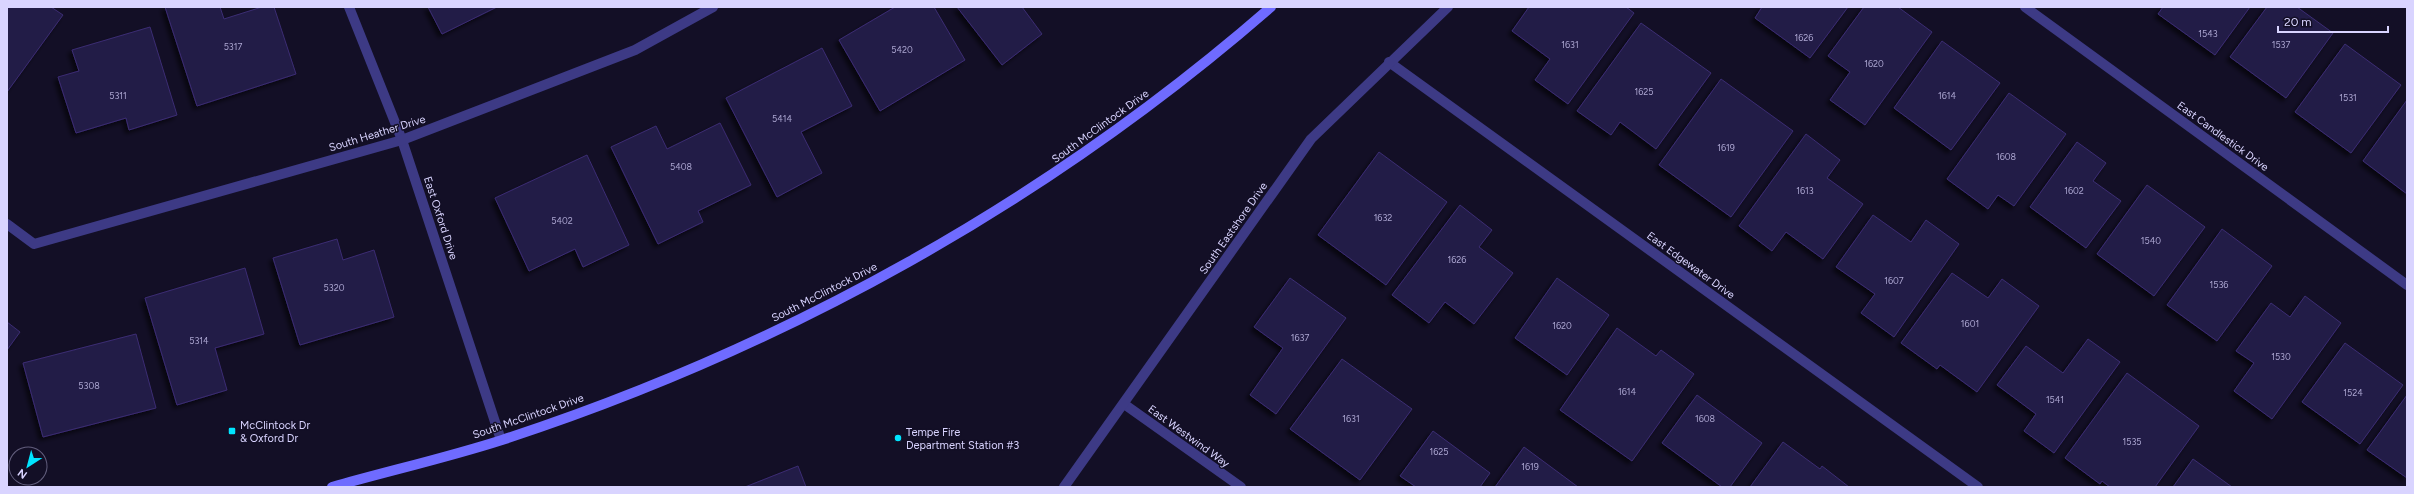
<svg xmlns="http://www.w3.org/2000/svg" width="2414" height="494" font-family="Figtree,sans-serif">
<defs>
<filter id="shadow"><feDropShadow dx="-3.5" dy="3.5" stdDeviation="2" flood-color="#0009"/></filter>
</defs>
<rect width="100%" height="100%" fill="#130f26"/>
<g fill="#241b47" stroke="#3b2d73" filter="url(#shadow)">
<path d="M7,7H51L63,15L7,92Z"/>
<path d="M165,7H220L224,19L262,7H274L296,74L197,106Z"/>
<path d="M428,7H497L442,34Z"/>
<path d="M895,7H934L965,60L880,111L839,40Z"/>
<path d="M957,7H1022L1042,34L1002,65Z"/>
<path d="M1529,7H1626L1634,13L1568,104L1535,80L1550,59L1512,31Z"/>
<path d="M1762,7H1848L1810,58L1755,18Z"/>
<path d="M1864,7H1898L1932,32L1865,125L1830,100L1850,72L1828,56Z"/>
<path d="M2163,7H2250L2215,55L2158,14Z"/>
<path d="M2267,7H2297L2333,33L2286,98L2230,57Z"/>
<path d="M1641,23L1711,73L1656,149L1620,122L1611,135L1577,111Z"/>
<path d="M150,27L177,115L129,130L126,118L76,133L58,77L79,71L72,50Z"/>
<path d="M1942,41L2000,83L1951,150L1894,108Z"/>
<path d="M2345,44L2401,85L2351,153L2295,112Z"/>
<path d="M822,48L852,106L801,132L822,173L777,197L726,98Z"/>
<path d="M1721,79L1793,131L1731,217L1659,165Z"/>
<path d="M2009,93L2066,134L2014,206L1998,195L1988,209L1947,179Z"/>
<path d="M2407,100V194L2363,161Z"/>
<path d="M720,123L751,185L698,211L703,222L658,244L611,147L656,126L667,149Z"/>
<path d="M1806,134L1840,160L1827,178L1863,204L1823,259L1786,232L1772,251L1739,226Z"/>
<path d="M2077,142L2106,163L2093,181L2121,201L2086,248L2030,207Z"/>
<path d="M1379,152L1447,202L1386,285L1318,235Z"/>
<path d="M587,155L629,245L583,267L575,249L529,271L495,198Z"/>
<path d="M2147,185L2205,227L2154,296L2097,254Z"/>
<path d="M1460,205L1492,230L1479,247L1513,273L1474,324L1445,302L1429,323L1392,295Z"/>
<path d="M1873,215L1911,242L1926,220L1959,244L1894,337L1861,313L1875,294L1836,267Z"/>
<path d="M2222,229L2272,266L2217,341L2167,305Z"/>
<path d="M337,239L343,260L374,250L394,317L300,345L273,258Z"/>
<path d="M245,268L264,334L215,348L227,390L177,405L145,298Z"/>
<path d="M1952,273L1988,298L2002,279L2039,306L1977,392L1940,365L1937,369L1901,343Z"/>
<path d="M1290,278L1346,318L1276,414L1250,395L1283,348L1254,327Z"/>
<path d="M1557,278L1609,315L1567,375L1515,338Z"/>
<path d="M2305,296L2341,323L2272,419L2234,391L2254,363L2236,351L2271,303L2290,317Z"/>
<path d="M7,322L20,332L7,350Z"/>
<path d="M1617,328L1656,356L1661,350L1694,374L1632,461L1560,410Z"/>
<path d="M136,334L156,408L43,437L23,363Z"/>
<path d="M2088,339L2120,362L2054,453L2024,431L2036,414L1997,385L2026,346L2063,373Z"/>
<path d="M2345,343L2403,385L2360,444L2302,402Z"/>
<path d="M1342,359L1412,409L1360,480L1290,429Z"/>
<path d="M2127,373L2199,426L2155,487H2110L2102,481L2100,484L2065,458Z"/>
<path d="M1697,395L1762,443L1730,487H1722L1662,443Z"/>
<path d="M2407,395V478L2367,450Z"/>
<path d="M1433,431L1490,473L1480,487H1416L1400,476Z"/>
<path d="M1783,442L1820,469L1822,466L1849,487H1750Z"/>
<path d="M1524,447L1578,487H1495Z"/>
<path d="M2193,459L2232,487H2173Z"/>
<path d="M798,466L806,487H745Z"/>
</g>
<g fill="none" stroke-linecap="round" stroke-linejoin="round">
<g stroke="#3d3a85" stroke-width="10">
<path d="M349,7L402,140L501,440"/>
<path d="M2025,7L2407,285"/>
<path d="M1389,62L1978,487"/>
<path d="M7,224L34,244L402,140L635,50L713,7"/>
<path d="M1124,404L1241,487"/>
<path d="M1064,487L1311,139L1448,7"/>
</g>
<path stroke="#6f6bff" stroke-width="10" d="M332,487C388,471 446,458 502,440C784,348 1047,202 1271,7"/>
</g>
<g fill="#00e5ff" stroke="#130f26" stroke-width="1.5">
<rect x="228" y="427" width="8" height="8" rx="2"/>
<circle cx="898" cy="438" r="4"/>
</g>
<g text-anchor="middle" stroke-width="3" stroke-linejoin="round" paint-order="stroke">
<g font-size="9" fill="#aca6d1">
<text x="2208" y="37">1543</text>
<text x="1804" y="41">1626</text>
<text x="1570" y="48">1631</text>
<text x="2281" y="48">1537</text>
<text x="233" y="50">5317</text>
<text x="902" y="53">5420</text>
<text x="1874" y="67">1620</text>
<text x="1644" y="95">1625</text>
<text x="118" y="99">5311</text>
<text x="1947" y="99">1614</text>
<text x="2348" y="101">1531</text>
<text x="782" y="122">5414</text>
<text x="1726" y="151">1619</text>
<text x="2006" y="160">1608</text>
<text x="681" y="170">5408</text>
<text x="1805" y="194">1613</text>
<text x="2074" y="194">1602</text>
<text x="1383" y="221">1632</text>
<text x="562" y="224">5402</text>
<text x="2151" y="244">1540</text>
<text x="1457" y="263">1626</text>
<text x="1894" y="284">1607</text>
<text x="2219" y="288">1536</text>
<text x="334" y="291">5320</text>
<text x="1970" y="327">1601</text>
<text x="1562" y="329">1620</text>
<text x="1300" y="341">1637</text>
<text x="199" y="344">5314</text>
<text x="2281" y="360">1530</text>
<text x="89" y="389">5308</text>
<text x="1627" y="395">1614</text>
<text x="2353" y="396">1524</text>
<text x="2055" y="403">1541</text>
<text x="1351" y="422">1631</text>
<text x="1705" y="422">1608</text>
<text x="2132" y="445">1535</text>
<text x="1439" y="455">1625</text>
<text x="1530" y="470">1619</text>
</g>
<g font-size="11" fill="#d9d4ff" stroke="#130f26">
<text transform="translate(1100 126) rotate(-36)" y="4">South McClintock Drive</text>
<text transform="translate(377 133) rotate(-17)" y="4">South Heather Drive</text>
<text transform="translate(2223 136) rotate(36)" y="4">East Candlestick Drive</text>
<text transform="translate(441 218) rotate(72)" y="4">East Oxford Drive</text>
<text transform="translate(1233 228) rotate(-55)" y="4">South Eastshore Drive</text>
<text transform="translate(1691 265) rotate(36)" y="4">East Edgewater Drive</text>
<text transform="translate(824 292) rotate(-27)" y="4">South McClintock Drive</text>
<text transform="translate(528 416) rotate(-19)" y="4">South McClintock Drive</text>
<text transform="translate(1189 436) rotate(36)" y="4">East Westwind Way</text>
</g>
<g font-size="11" fill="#d9d4ff" stroke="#130f26" text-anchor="start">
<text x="240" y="429">McClintock Dr<tspan x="240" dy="13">&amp; Oxford Dr</tspan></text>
<text x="906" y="436">Tempe Fire<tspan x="906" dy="13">Department Station #3</tspan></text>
</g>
</g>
<rect width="2414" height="494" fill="none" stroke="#d9d4ff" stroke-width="16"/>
<g transform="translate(28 466) rotate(216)"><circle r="19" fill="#130f26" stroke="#625e7d"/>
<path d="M0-3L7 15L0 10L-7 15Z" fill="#00e5ff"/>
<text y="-6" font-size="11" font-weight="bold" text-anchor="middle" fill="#d9d4ff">N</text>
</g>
<path d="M2278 26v6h110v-6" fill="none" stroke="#d9d4ff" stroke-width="2"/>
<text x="2284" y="26" font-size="12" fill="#d9d4ff" stroke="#130f26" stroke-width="3" paint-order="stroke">20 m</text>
</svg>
